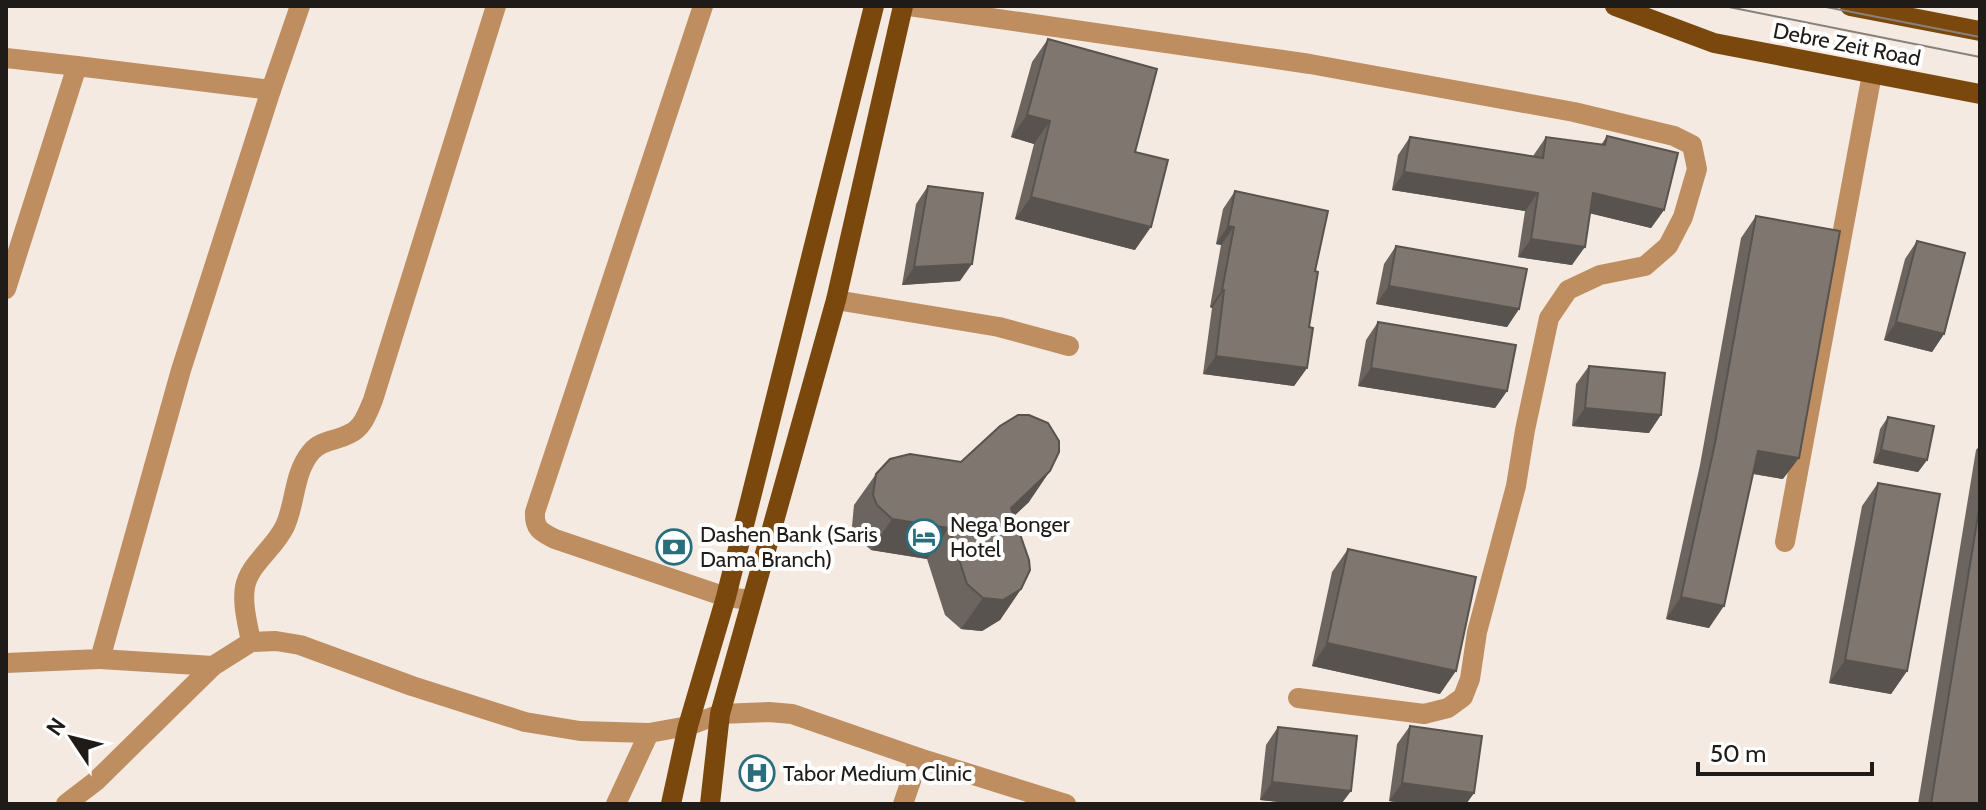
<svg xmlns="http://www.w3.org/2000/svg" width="1986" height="810" font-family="Cabin,sans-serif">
<rect width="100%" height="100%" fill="#f4eae2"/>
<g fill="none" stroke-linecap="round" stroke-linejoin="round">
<g stroke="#be8e60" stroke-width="20">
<path d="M703,6L535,512C534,529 541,532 555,539L726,597L751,600"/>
<path d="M909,6L1310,64L1574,112L1674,136L1692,145L1697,169L1683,217L1668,246L1645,266L1600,275L1568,290L1549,318L1525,430L1516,486L1477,632L1470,679L1463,697L1448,708L1424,714L1298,698"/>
<path d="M6,58L77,66"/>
<path d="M6,289L77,66L271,90L300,6"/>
<path d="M836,300L999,327L1069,346"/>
<path d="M1785,542L1872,74"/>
<path d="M251,642C248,625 242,605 245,587C249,564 275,548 285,526C296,502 293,474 311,452C321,440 336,441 349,434C363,428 368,412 373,400L496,6"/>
<path d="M100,659L213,666"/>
<path d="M6,663L100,659L181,370L271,90"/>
<path d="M66,804L96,781L213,666L251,642L276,641L300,645L412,686L525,722L580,731L649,733L688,726L720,714L769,712L792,714L919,758L1066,804"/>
<path d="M616,804L649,733"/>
<path d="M903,804L919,758"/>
</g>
<g stroke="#7a480c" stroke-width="20">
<path d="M1615,6L1714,43L1980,94"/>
<path d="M1850,6L1980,31"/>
<path d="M671,804L688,726L726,597L874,6"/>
<path d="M710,804L720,714L836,300L903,6"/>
</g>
<g stroke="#87807b" stroke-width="2">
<path d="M1724,6L1980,57"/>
<path d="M1821,6L1980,37"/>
</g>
</g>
<g fill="#6c655f">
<path d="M1048,39L1135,152V250L1015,219L1034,144L1011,137L1032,62Z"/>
<path d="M1607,136L1664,210L1651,228L1590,213L1572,265L1518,257L1525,211L1392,190L1398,155L1410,137L1533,156L1546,137L1601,145Z"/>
<path d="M928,186L960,281L902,285L916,204Z"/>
<path d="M1235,191L1315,271L1309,327L1307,368L1294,386L1203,374L1212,308L1210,307L1221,245L1216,244L1223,209Z"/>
<path d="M1756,216L1783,479L1753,474L1709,628L1666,619L1700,465L1741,238Z"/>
<path d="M1917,241L1944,334L1932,352L1884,340L1905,259Z"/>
<path d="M1396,246L1519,309L1507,327L1376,304L1384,264Z"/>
<path d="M1378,322L1507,391L1495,408L1358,386L1366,340Z"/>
<path d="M1589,366L1649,433L1572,426L1576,384Z"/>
<path d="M1888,417L1927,460L1918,472L1873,463L1880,429Z"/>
<path d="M1980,445V804H1918L1976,450Z"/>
<path d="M876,474L1029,502L1014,516L1021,589L1000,620L982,631L961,629L945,615L927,559L871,550L855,536L852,526L854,505Z"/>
<path d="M1878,483L1907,671L1891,694L1829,683L1862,506Z"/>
<path d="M1348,549L1440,694L1312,666L1332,572Z"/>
<path d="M1410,726L1474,793L1466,804H1409L1389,801L1397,744Z"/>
<path d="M1278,727L1351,791L1341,804H1297L1260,800L1266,745Z"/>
</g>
<g fill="#58534e">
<path d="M1027,115L1050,121L1034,144L1011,137Z"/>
<path d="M1404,172L1538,193L1525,211L1392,190Z"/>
<path d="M1593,193L1664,210L1651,228L1580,211Z"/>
<path d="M1031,197L1151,227L1135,250L1015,219Z"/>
<path d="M1228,226L1234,227L1221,245L1216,244Z"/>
<path d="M1531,239L1585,247L1572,265L1518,257Z"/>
<path d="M972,264L960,281L902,285L914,267Z"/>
<path d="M1389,286L1519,309L1507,327L1376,304Z"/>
<path d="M1222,290H1224L1212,308L1210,307Z"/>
<path d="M1896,322L1944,334L1932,352L1884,340Z"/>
<path d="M1216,356L1307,368L1294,386L1203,374Z"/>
<path d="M1371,368L1507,391L1495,408L1358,386Z"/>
<path d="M1585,408L1661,415L1649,433L1572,426Z"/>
<path d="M1881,450L1927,460L1918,472L1873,463Z"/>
<path d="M1758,451L1799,458L1783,479L1743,472Z"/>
<path d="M1050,471L1029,502L989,539L1011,508Z"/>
<path d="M892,519L949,528L927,559L871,550Z"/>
<path d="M1021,589L1000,620L982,631L961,629L983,598Z"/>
<path d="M1681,597L1724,606L1709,628L1666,619Z"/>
<path d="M1327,643L1456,671L1440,694L1312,666Z"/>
<path d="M1845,660L1907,671L1891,694L1829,683Z"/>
<path d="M1272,782L1351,791L1341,804H1297L1260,800Z"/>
<path d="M1402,783L1474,793L1466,804H1409L1389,801Z"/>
</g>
<g fill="#7e766f" stroke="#58534e" stroke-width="2">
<path d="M1048,39L1157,69L1135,152L1168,160L1151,227L1031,197L1050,121L1027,115Z"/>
<path d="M1607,136L1678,153L1664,210L1593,193L1585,247L1531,239L1538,193L1404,172L1410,137L1543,158L1546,137L1605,145Z"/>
<path d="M928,186L983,193L972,264L914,267Z"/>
<path d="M1235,191L1328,211L1315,271L1318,272L1309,327L1313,328L1307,368L1216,356L1224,290H1222L1234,227L1228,226Z"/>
<path d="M1756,216L1840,231L1799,458L1758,451L1724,606L1681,597L1715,443Z"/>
<path d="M1917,241L1965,253L1944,334L1896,322Z"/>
<path d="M1396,246L1527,269L1519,309L1389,286Z"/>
<path d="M1378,322L1516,345L1507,391L1371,368Z"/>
<path d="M1589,366L1665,373L1661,415L1585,408Z"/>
<path d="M1018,415H1029L1048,423L1059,441V452L1050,471L1011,508L1029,560L1030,570L1021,589L1003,600L983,598L967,584L949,528L892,519L877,505L873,495L876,474L890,459L910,454L961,462L1000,426Z"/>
<path d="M1888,417L1934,426L1927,460L1881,450Z"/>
<path d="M1878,483L1940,494L1907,671L1845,660Z"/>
<path d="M1980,503V804H1931Z"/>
<path d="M1348,549L1476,577L1456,671L1327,643Z"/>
<path d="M1410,726L1482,736L1474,793L1402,783Z"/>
<path d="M1278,727L1357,736L1351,791L1272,782Z"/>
</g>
<defs>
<symbol id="hotel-ring" viewBox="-11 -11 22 22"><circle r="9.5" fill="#fff" stroke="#296e7d" stroke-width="1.5"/><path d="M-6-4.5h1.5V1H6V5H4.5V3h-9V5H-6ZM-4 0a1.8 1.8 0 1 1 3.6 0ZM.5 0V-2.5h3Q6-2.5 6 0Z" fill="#296e7d"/></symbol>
<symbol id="bank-ring" viewBox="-11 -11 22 22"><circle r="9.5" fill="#fff" stroke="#296e7d" stroke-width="1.5"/><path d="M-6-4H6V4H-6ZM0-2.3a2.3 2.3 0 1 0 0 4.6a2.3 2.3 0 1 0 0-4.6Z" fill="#296e7d"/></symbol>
<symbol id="hospital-ring" viewBox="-11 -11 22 22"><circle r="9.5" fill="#fff" stroke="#296e7d" stroke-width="1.5"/><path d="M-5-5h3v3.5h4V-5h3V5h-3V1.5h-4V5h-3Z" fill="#296e7d"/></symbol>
</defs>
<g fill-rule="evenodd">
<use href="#hotel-ring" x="904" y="517" width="40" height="40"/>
<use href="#bank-ring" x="654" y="527" width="40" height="40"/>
<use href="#hospital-ring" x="737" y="753" width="40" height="40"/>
</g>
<g text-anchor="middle" stroke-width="8" stroke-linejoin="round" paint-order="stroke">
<g font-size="22" fill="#1e1b18" stroke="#fff">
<text transform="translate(1847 44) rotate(11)" y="8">Debre Zeit Road</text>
</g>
<g font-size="22" fill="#1e1b18" stroke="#fff" text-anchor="start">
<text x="950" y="532">Nega Bonger<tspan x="950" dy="25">Hotel</tspan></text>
<text x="700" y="542">Dashen Bank (Saris<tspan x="700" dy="25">Dama Branch)</tspan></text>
<text x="783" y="781">Tabor Medium Clinic</text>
</g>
</g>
<rect width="1986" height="810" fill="none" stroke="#1e1b18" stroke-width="16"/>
<g transform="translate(72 738) rotate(305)" stroke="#ffffff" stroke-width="6" paint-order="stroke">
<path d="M0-6L14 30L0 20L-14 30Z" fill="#1e1b18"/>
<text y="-12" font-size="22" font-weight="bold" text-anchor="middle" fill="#1e1b18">N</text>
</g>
<path d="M1698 762v12h174v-12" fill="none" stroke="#1e1b18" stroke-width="4"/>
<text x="1710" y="762" font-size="24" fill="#1e1b18" stroke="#ffffff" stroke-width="6" paint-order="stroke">50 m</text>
</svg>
